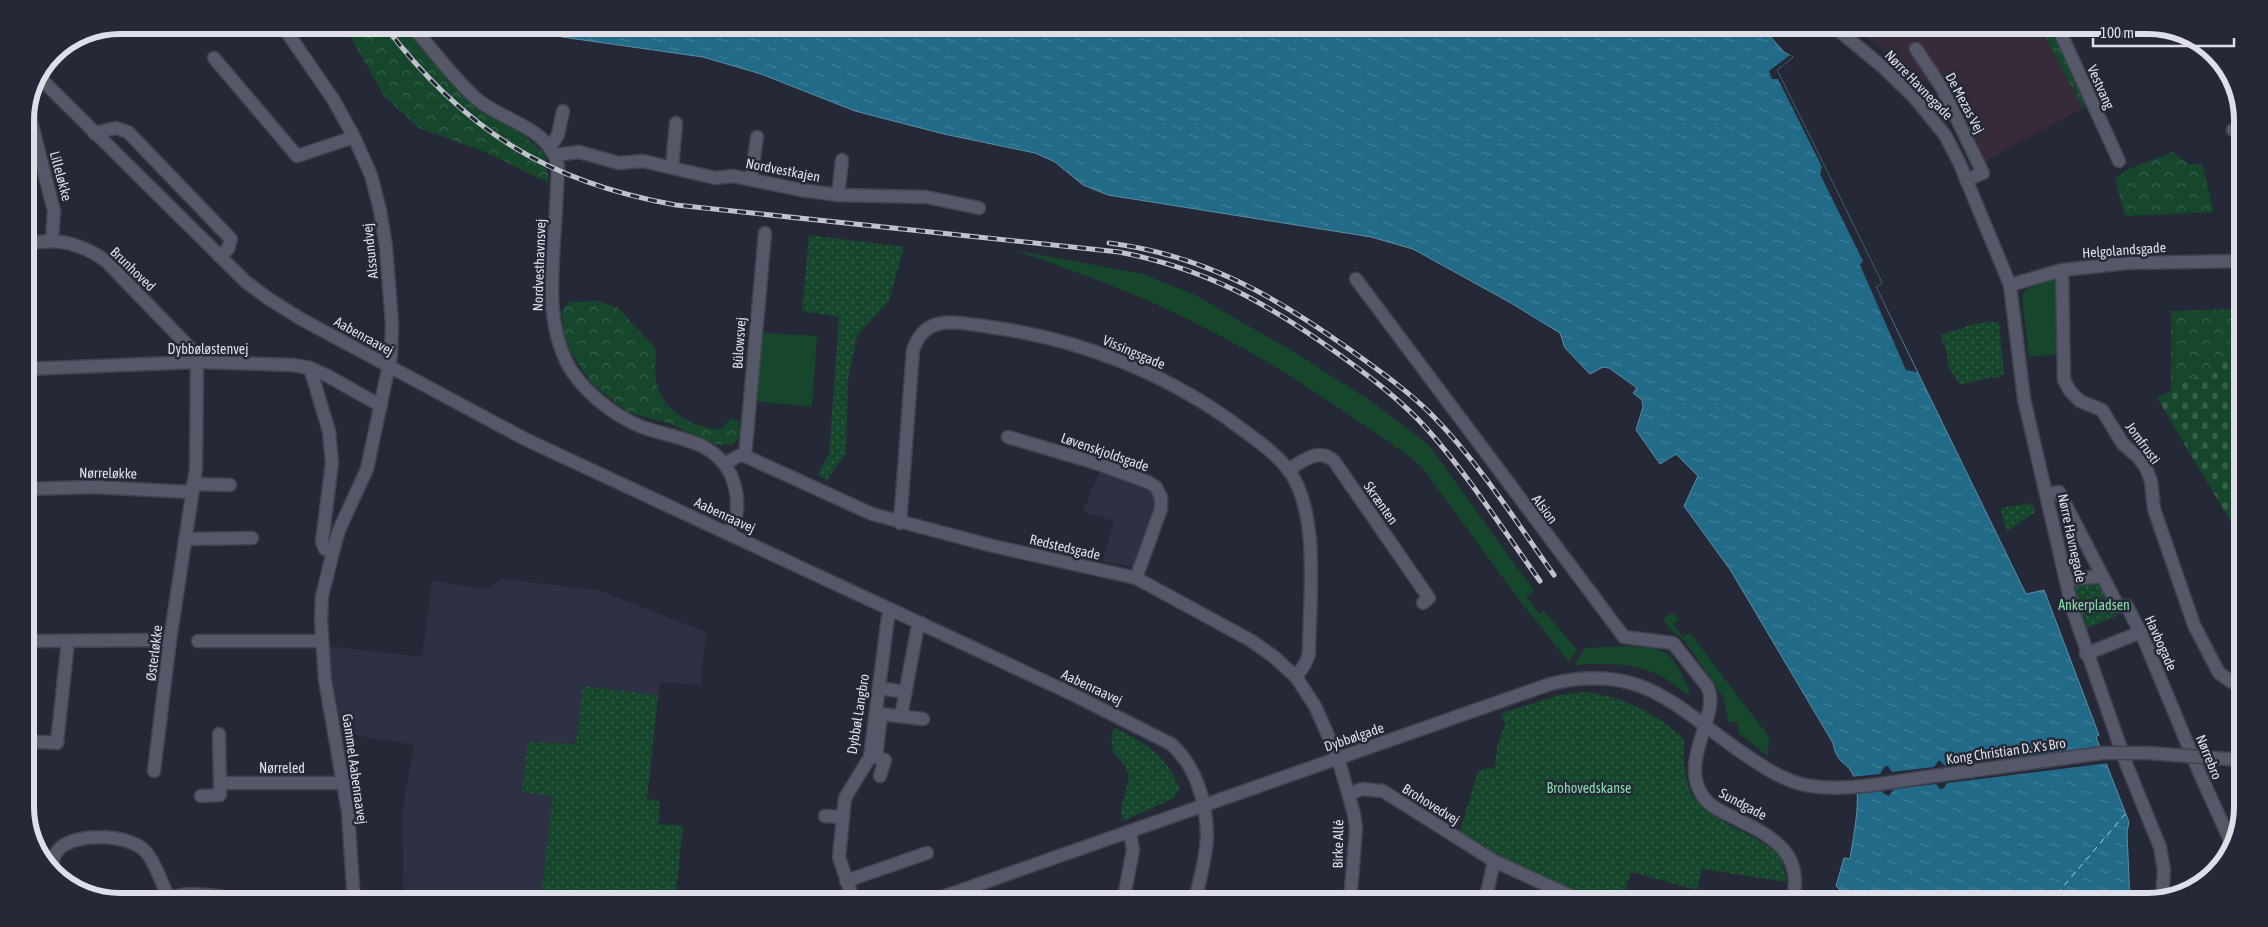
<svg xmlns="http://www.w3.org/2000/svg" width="2268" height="927" font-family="'Asap Condensed',sans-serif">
<defs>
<pattern id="forest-crowns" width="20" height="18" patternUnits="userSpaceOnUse" patternTransform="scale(1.25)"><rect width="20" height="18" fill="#16472d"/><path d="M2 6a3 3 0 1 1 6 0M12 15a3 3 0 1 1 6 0" fill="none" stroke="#37614b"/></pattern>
<pattern id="cemetery-stones" width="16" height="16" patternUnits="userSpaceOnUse" patternTransform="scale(1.25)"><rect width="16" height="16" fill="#16472d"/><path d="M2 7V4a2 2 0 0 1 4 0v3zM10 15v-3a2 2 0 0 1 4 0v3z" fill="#37614b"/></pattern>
<pattern id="park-dots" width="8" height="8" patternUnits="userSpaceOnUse" patternTransform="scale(1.25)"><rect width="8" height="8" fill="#16472d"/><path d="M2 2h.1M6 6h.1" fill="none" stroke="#37614b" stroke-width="1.8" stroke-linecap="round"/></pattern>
<pattern id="water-ripples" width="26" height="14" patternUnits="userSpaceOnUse" patternTransform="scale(1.25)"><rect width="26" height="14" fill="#216b88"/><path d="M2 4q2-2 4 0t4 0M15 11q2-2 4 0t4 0" fill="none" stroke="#418099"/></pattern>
</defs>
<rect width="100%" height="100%" fill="#252836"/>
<path fill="#372b39" d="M1850,25H2039L2083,108L1982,163L1943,92L1910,74L1879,47Z"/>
<g fill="#2e3144">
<path d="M1100,471L1151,492L1155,499V505L1135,564L1131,567L1103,561L1114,521L1083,512Z"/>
<path d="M502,579L598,590L706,632L701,685L662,682L659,685L658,695L647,799L660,801L658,824L683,826L675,902H404L402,813L414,745L341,733L328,646L422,657L432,581L488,589Z"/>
</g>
<g fill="#16472d">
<path d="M1014,250L1143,274L1197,296L1297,354L1369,400L1428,444L1534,591L1526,597L1539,614L1544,611L1577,650L1569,662L1520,601L1421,466C1396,446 1370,429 1343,411C1309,388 1274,365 1237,345C1167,305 1090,276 1014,250Z"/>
<path d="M2057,279V354L2029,357L2022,299L2024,292L2037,284Z"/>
<path d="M763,333L817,336L812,407L756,401Z"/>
<path d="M1672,613L1680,619L1673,624L1683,637L1690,633L1769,737L1768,756L1739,734L1737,722H1728L1724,698L1685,641L1670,629L1663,618Z"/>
<path d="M1585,648C1605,648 1648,642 1665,653C1677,660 1684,680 1690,691L1688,695C1679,688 1669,680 1659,675C1632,662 1602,663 1574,665Z"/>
</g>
<g fill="url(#forest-crowns)">
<path d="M344,25H403L472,102L521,133L545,154L549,183L485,152L419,128L384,96Z"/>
<path d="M2039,25H2050L2086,106L2083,108Z"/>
<path d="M2172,152L2189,164H2202L2214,212L2125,216L2115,179L2127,170Z"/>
<path d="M598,301L618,308L656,349C656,360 654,374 657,385C664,412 695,429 721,429L731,418L739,421L740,436L732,445L711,444L671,424L628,412L593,385L571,352L563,335L562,310L570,302Z"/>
<path d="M2235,309L2243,311V350L2171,390V311Z"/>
</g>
<path fill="url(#cemetery-stones)" d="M2243,350V537L2241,539L2157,398Z"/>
<g fill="url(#park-dots)">
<path d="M809,235L904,247L889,301L857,336L848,380L846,453L827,480L817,475L829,455L839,317L802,311Z"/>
<path d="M1999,322L2004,375L1993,379L1992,377L1960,385L1948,366L1947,352L1940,335L1977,323Z"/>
<path d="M2032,503L2035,512L2008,531L2004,524L2001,508Z"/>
<path d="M2100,579L2117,616L2084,629L2073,582Z"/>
<path d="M583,686L658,695L647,799L660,801L658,824L683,826L675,902H540L553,797L522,792L528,742L576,744Z"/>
<path d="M1586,692C1626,698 1654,712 1684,739C1684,755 1683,772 1689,788C1700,819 1750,830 1774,851C1783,858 1785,872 1787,882L1702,869L1697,890L1631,872L1622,902H1595L1493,855L1459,834L1478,771L1495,767L1497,748L1505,723L1500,714L1558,695Z"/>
<path d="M1114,727C1147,745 1165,753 1180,789L1172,799L1123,821C1117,804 1130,790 1128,774C1124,753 1105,761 1114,727Z"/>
</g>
<path fill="url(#water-ripples)" stroke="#5a8ea5" d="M532,25H1760L1784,52L1793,57L1777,70L1882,283L1876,287L2026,594L2044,590L2099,735L2096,737L2129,822L2127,832L2130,902H1843L1845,895L1836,886L1844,858L1850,859C1853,838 1863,793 1853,775C1847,761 1837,765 1833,743L1731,571L1684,506L1698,476L1676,454L1660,464L1636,430L1643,407L1642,400L1633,393L1637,388L1609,368L1603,367L1590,374L1565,348L1560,333L1511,303L1413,249L1371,237L1108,195L1083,185L1055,162L1035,153L944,134L855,111L761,74L703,57L562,37Z"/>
<g fill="#252836">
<path d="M1790,55L1793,57L1777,70L1882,283L1876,287L1917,372L1906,370L1860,265L1863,261L1820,174L1822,167L1778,79H1772L1769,71Z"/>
<path d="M2103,747L2109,763L1947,783L1944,788L1940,789L1936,784L1894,789L1889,796L1884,794L1882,791L1854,794L1851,777L1880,774L1885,766H1888L1892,772L1934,767L1939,760L1945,766Z"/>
</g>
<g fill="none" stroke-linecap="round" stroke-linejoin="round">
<path stroke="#a0d9f3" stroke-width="1" stroke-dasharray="6 5" stroke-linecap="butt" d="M2050,902L2126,813"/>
<defs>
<g id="minor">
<path d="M282,25L333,99L354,137L371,175L380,210L386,247L392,324L391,355L367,469L339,530L333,552L322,596L321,621L325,680L348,812L354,902"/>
<path d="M411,25C431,47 456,82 478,100C505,122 549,127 558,166C557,190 556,214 554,238C552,280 547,321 566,361C580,389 612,415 642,427C675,439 714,439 731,475C735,485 738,498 737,509C737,517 731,526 729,534"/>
<path d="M1832,25L1884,68L1914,97L1945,135L1959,162L2010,285L2024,399L2073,611L2127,766L2160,847L2164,870L2162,898"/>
<path d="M2057,25L2119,161"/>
<path d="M1916,49L1942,88L1983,173L1966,180"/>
<path d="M214,58L297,156L354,137"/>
<path d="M41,79L246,282L269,299L301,319L525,439L1074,695L1171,744C1196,766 1206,801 1207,834C1207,856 1199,880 1195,902"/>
<path d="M31,121L54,211L52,240"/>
<path d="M2233,130L2243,125"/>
<path d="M94,133L116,128L128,132L231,239L228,249L219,256"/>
<path d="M551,146L558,135L563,111"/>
<path d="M555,155L579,152L619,163L643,161L715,178L733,176L801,190L838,195L926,197L979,208"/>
<path d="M672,167L676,123"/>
<path d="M751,179L757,137"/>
<path d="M838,195L842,160"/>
<path d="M25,245C55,236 81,243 106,261L194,352L197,362L196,469L170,640L154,771"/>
<path d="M2062,270L2064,380L2070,391L2080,401L2102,410L2123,444L2139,458L2146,468L2151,481L2154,509L2194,625L2219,673L2232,682L2243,679"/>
<path d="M1356,279L1624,637L1673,643L1707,686C1722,713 1680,757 1701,793C1707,805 1719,810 1731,816C1769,835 1806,851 1792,902"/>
<path d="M2010,285L2062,270L2127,263L2243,261"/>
<path d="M310,368L329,431L332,463L322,542L325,549L333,552"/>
<path d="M25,369L197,362L293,365L310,368L328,376L381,406"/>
<path d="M1008,437L1096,463L1148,482L1156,487L1161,497V509L1136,578"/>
<path d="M745,456L765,233"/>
<path d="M725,464L738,456H745L872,514L993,546L1136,578L1250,640L1273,656L1296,677L1315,706L1338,758L1354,814L1356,829L1350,902"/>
<path d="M1288,470C1303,461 1319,447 1334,461L1429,598L1423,603"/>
<path d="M193,484L230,485"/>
<path d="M25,489L93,487L191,492"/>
<path d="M2048,494L2059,492L2118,606H2127L2145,642L2200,774L2233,847"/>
<path d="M900,523L913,350C926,312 958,323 990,327C1081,339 1169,374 1243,430C1259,442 1275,453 1288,469C1321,513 1309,601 1309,654L1305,664L1296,677"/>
<path d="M185,539L252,538"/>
<path d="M2066,580L2102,576"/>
<path d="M25,641L170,640"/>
<path d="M198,641H321"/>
<path d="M2086,654L2141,632"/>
<path d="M885,689L906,692"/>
<path d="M901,716L917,630L921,623"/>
<path d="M219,734L220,783"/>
<path d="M25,741L57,743L68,641"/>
<path d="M2228,759L2243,760"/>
<path d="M880,776L885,760L876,757L881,714L923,719"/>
<path d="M1349,794L1362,789L1383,791L1494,861L1584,902"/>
<path d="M201,796L220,795V783H344"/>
<path d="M825,816L843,817"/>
<path d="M50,869C52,862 54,854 60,848C77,832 131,834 146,852C156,864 162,883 168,897"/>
<path d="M846,881L927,853"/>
<path d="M159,902C187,887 223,898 253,902"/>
<path d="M854,902L839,857L845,798L870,757L888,617L892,610"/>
<path d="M928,902L1550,684C1643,662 1674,706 1744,754C1762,766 1781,779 1801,784C1841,794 1894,781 1934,776"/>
<path d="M1123,902L1133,850L1130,832"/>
<path d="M1485,902L1494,861"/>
</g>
</defs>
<use href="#minor" stroke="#41424e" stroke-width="15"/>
<use href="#minor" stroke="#555868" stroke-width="12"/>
<defs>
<g id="rail">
<path d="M384,25C463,129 546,182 676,205L1119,252C1207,269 1265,302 1337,353C1369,376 1401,400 1427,429C1469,476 1503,530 1540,581"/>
<path d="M1109,243C1203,255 1273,295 1349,349C1378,370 1407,390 1432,415C1479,463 1515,520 1554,575"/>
</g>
</defs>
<use href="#rail" stroke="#c0c2cc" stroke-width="5"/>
<use href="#rail" stroke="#252836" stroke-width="3" stroke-dasharray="9" stroke-linecap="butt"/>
<defs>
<path id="minor-bridge" d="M1934,776L2103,753H2148L2228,759"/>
</defs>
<use href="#minor-bridge" stroke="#41424e" stroke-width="15" stroke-linecap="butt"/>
<use href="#minor-bridge" stroke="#555868" stroke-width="12"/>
</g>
<g text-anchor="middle" stroke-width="5" stroke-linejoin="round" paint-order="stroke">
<g font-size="14" fill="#dedfe9" stroke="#252836">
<text transform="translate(1919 85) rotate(46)" y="5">Nørre Havnegade</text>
<text transform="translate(2101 87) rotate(66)" y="5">Vestvang</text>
<text transform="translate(1965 103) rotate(62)" y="5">De Mezas Vej</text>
<text transform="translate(783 170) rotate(11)" y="5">Nordvestkajen</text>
<text transform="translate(61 176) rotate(75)" y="5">Lilleløkke</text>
<text transform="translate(2124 250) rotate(-4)" y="5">Helgolandsgade</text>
<text transform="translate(370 251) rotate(-96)" y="5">Alssundvej</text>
<text transform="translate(539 265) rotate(-88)" y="5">Nordvesthavnsvej</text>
<text transform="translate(133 269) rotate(44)" y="5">Brunhoved</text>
<text transform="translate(364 336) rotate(29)" y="5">Aabenraavej</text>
<text transform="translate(739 343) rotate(-86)" y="5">Bülowsvej</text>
<text x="208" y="354">Dybbøløstenvej</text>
<text transform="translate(1134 352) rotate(23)" y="5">Vissingsgade</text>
<text transform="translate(2143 443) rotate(54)" y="5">Jomfrusti</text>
<text transform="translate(1105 452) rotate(19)" y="5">Løvenskjoldsgade</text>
<text transform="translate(108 473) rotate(1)" y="5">Nørreløkke</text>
<text transform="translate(1381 503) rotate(55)" y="5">Skrænten</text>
<text transform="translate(1545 509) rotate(53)" y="5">Alsion</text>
<text transform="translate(725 515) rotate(25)" y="5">Aabenraavej</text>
<text transform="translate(2072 538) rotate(78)" y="5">Nørre Havnegade</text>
<text transform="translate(1065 547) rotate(13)" y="5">Redstedsgade</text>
<text transform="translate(2161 643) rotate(66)" y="5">Havbogade</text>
<text transform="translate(154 653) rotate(-83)" y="5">Østerløkke</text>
<text transform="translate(1092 687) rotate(25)" y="5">Aabenraavej</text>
<text transform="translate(858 714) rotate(-81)" y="5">Dybbøl Langbro</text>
<text transform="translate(1354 737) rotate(-19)" y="5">Dybbølgade</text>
<text transform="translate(2006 751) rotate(-8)" y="5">Kong Christian D. X's Bro</text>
<text transform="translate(2209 757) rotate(68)" y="5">Nørrebro</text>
<text x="282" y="773">Nørreled</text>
<text transform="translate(355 769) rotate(82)" y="5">Gammel Aabenraavej</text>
<text transform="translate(1431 804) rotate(32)" y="5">Brohovedvej</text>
<text transform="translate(1743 804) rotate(28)" y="5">Sundgade</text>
<text transform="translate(1338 844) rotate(-89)" y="5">Birke Allé</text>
</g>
<g font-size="14" fill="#85deaa" stroke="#252836">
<text x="2094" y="610">Ankerpladsen</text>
<text x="1589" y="793">Brohovedskanse</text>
</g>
</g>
<path d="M0 0H2268V927H0ZM120 34H2148A86 86 0 0 1 2234 120V807A86 86 0 0 1 2148 893H120A86 86 0 0 1 34 807V120A86 86 0 0 1 120 34Z" fill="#252836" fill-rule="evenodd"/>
<path fill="none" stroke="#dedfe9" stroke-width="6" d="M120 34H2148A86 86 0 0 1 2234 120V807A86 86 0 0 1 2148 893H120A86 86 0 0 1 34 807V120A86 86 0 0 1 120 34Z"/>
<path d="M2093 38v8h141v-8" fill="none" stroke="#dedfe9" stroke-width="2.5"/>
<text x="2100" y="38" font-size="15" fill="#dedfe9" stroke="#252836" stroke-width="4" paint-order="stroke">100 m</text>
</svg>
